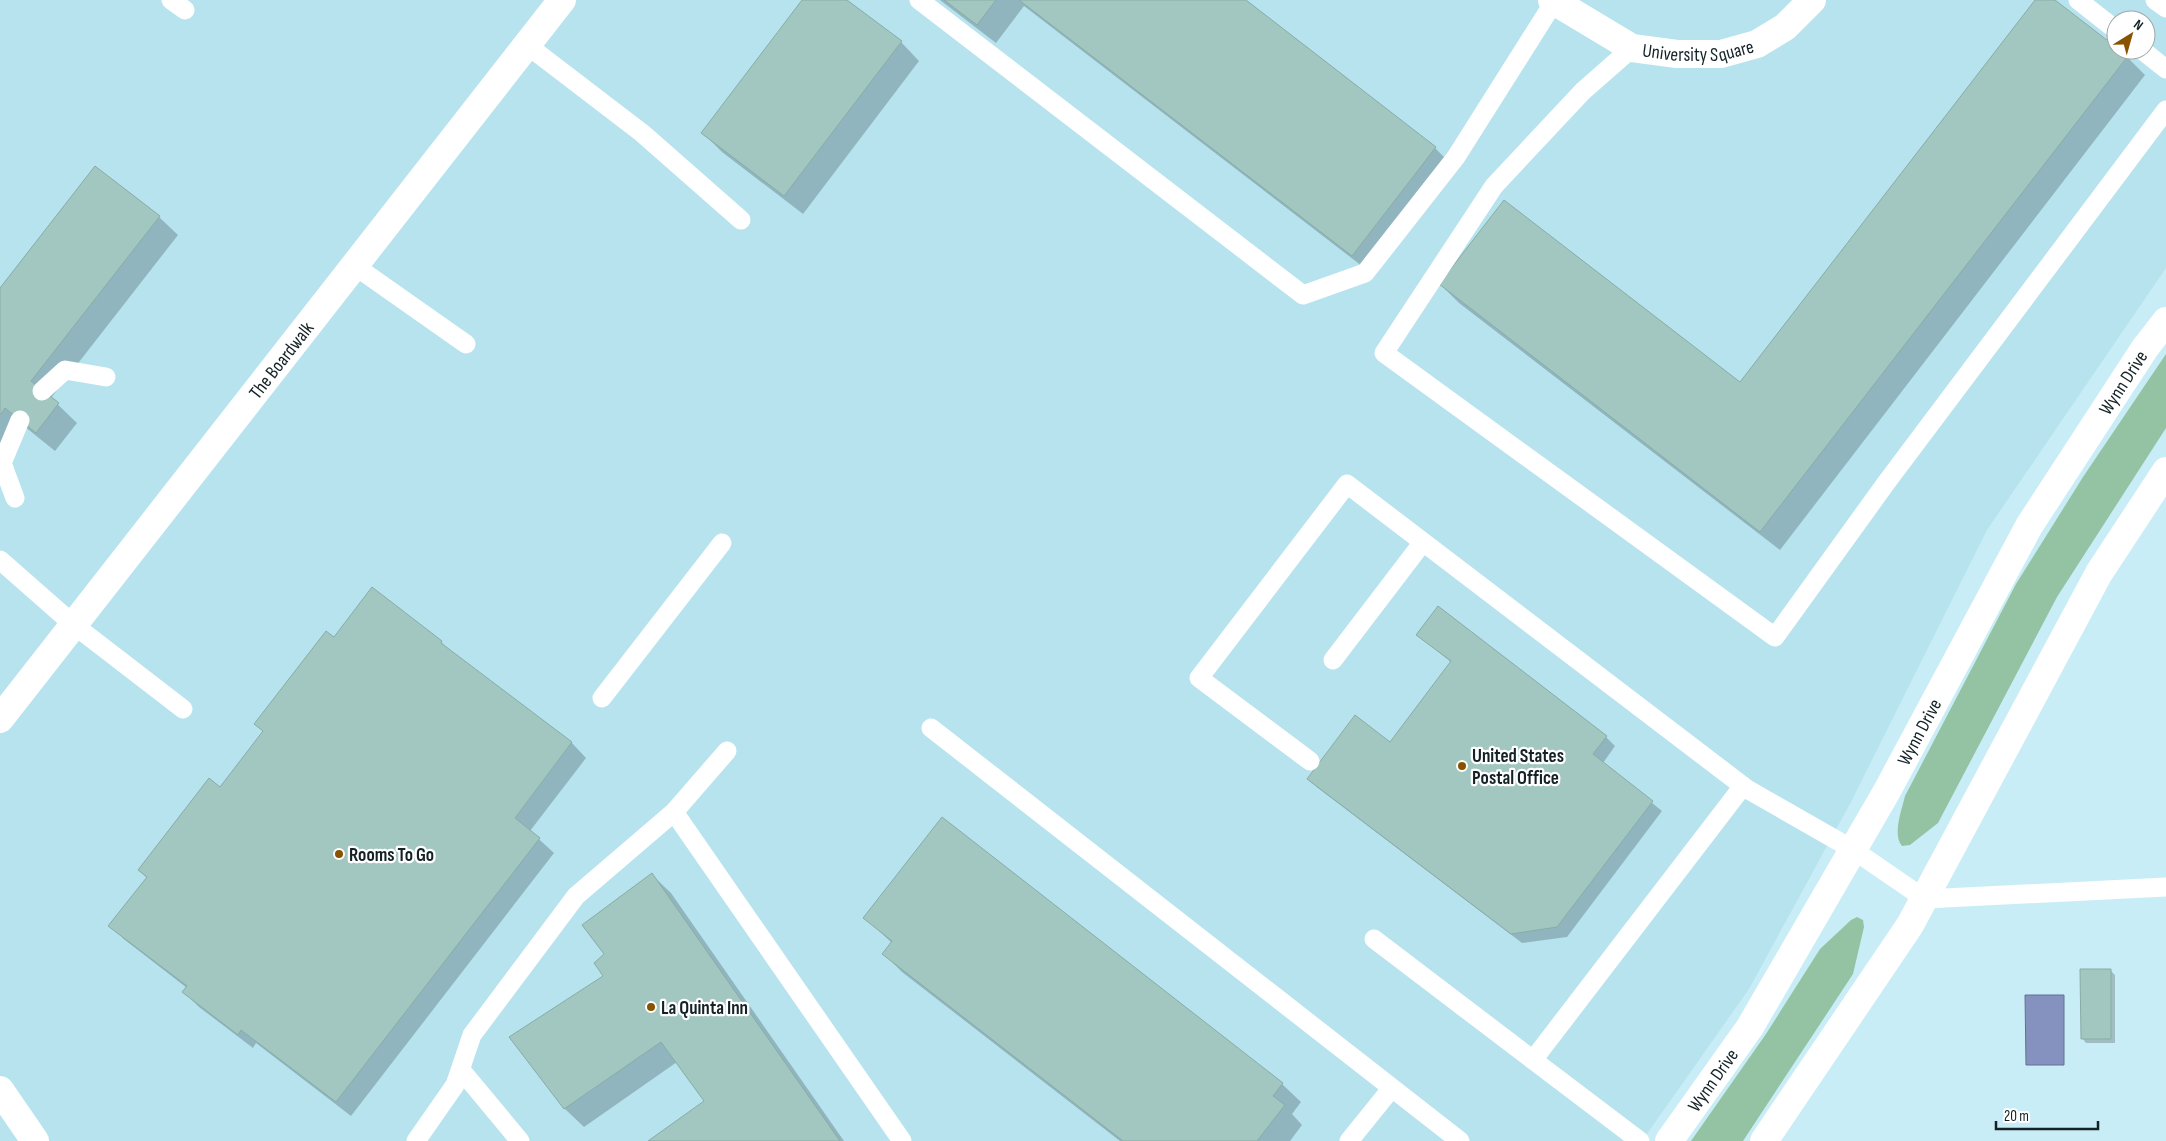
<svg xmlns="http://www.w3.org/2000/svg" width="2166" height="1141" font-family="'Sofia Sans Condensed',sans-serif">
<rect width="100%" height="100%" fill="#c9edf6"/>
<path fill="#b6e3ee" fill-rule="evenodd" d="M0,0H2166V268L1987,530L1851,802L1749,989L1642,1141H0ZM2116,20H2146V50H2116Z"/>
<g fill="#94c3a3">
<path d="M2166,354V428L2057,597L1938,823L1910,845L1902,846C1892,835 1902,809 1905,796L2016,584L2083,477Z"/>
<path d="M1857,917L1863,920L1864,927L1853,974L1743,1141H1691L1766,1034L1820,949L1851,920Z"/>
</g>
<path fill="#8591bf" stroke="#637091" d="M2025,995H2064V1065H2026Z"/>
<g fill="#0003">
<path d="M804,0H845L901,42L919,61L803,214L722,152L703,133Z"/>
<path d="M940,0H1244L1435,148L1453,166L1371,273L1024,6L996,43Z"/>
<path d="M2037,0H2053L2127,57L2145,75L1780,550L1459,303L1440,284L1740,384Z"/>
<path d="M159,217L178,235L51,398L77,423L55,451L24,426L0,457V290Z"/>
<path d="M1418,635L1606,737L1615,746L1603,763L1662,811L1567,937L1522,943L1318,788L1308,779L1390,744L1452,663Z"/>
<path d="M334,638L441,642L453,654L572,743L586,758L530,831L554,853L351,1116L256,1043L253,1048L199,1007L184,992L187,988L125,940L110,926L147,878L139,870L220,789L264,732L256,724Z"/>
<path d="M942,819L1282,1084L1301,1102L1292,1114L1302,1125L1290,1141H1120L902,972L884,954L892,943L865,918Z"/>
<path d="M652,875L671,893L844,1141H651L706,1101L677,1062L584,1127L565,1109L511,1038L605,976L606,954Z"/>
<path d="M2110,970L2115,975V1043H2086L2082,1038Z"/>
</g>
<g fill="#a2c7c1" stroke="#88aca6">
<path d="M802,0H847L902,41L784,196L701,133Z"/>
<path d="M944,0H996L977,25Z"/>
<path d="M1019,0H1246L1436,147L1352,256Z"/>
<path d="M2035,0H2055L2116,47V50H2120L2128,56L1760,532L1439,284L1504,200L1740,382Z"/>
<path d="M95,166L160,216L31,381L59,403L36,433L5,408L0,415V288Z"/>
<path d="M372,587L442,641L441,643L572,742L515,818L540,838L336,1102L241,1030L238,1035L182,992L187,986L108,926L147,877L138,870L209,778L220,787L263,731L254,724L326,631L334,637Z"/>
<path d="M1438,606L1607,736L1593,754L1653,801L1557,927L1511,934L1307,779L1355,715L1390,742L1451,661L1416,635Z"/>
<path d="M942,817L1283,1083L1273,1096L1285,1105L1257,1141H1123L882,954L892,941L863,918Z"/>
<path d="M652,873L840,1141H648L704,1101L661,1042L564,1109L509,1037L603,976L594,963L604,954L582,925Z"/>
<path d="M2080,969H2111V1039H2081Z"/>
</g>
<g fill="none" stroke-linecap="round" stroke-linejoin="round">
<g stroke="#fff" stroke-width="19">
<path d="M171,0L185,10"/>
<path d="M919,0L1303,295L1365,273L1456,157L1554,2"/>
<path d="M2078,0L2116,30"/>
<path d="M2155,0L2166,8"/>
<path d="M527,45L642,133L741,220"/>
<path d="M1632,48L1583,91L1494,186L1384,353L1775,637L1886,483L2166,110"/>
<path d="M2142,50L2166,69"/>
<path d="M355,266L466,344"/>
<path d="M42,391L65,370L106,377"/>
<path d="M15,498L2,463L20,420"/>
<path d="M0,560L74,625L183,709"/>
<path d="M1333,660L1423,542"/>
<path d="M602,698L722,543"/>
<path d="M931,728L1460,1141"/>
<path d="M1310,761L1199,678L1347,484L1747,789L1852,849L1925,899L2166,887"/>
<path d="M674,812L902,1141"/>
<path d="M1374,939L1533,1060L1743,786"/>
<path d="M1533,1060L1640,1141"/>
<path d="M461,1070L520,1141"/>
<path d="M416,1141L455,1085L472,1035L576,896L674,812L727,751"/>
<path d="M1349,1141L1391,1089"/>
</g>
<g stroke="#fff" stroke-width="28">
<path id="s1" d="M1552,0L1632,48L1677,54H1721L1757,44L1785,27L1812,0"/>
<path id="s2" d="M0,719L562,0"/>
</g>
<g stroke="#fff" stroke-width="28">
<path id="s3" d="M1669,1141L1750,1027L1887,791L2029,526L2145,348L2166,321"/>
<path d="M1764,1141L1910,925L2099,573L2166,471"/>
</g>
<path stroke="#fff" stroke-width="28" d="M0,1090L35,1141"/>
</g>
<g fill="#885200" stroke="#fff" stroke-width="2">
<circle cx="1462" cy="766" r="5"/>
<circle cx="339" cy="854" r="5"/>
<circle cx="651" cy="1007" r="5"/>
</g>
<g text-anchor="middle" stroke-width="4.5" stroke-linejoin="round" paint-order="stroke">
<g font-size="19" fill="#142225" stroke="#fff">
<text dy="7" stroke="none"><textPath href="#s1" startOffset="160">University Square</textPath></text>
<text dy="7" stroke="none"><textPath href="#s2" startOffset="456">The Boardwalk</textPath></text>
<text dy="7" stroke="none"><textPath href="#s3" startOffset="885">Wynn Drive</textPath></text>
<text dy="7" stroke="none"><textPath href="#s3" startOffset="480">Wynn Drive</textPath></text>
<text dy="7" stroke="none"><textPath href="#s3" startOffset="75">Wynn Drive</textPath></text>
</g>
<g font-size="19" font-weight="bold" fill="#142225" stroke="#fff" text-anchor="start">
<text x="1472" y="762">United States<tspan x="1472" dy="22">Postal Office</tspan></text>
<text x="349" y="861">Rooms To Go</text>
<text x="661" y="1014">La Quinta Inn</text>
</g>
</g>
<g transform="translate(2131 35) rotate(37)"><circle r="24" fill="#ffffff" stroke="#a1a7a8"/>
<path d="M0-4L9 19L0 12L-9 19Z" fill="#885200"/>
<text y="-8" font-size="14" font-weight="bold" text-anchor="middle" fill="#142225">N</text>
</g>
<path d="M1996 1121v8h102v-8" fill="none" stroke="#142225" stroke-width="2.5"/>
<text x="2004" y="1121" font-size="15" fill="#142225" stroke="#ffffff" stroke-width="4" paint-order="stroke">20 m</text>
</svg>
